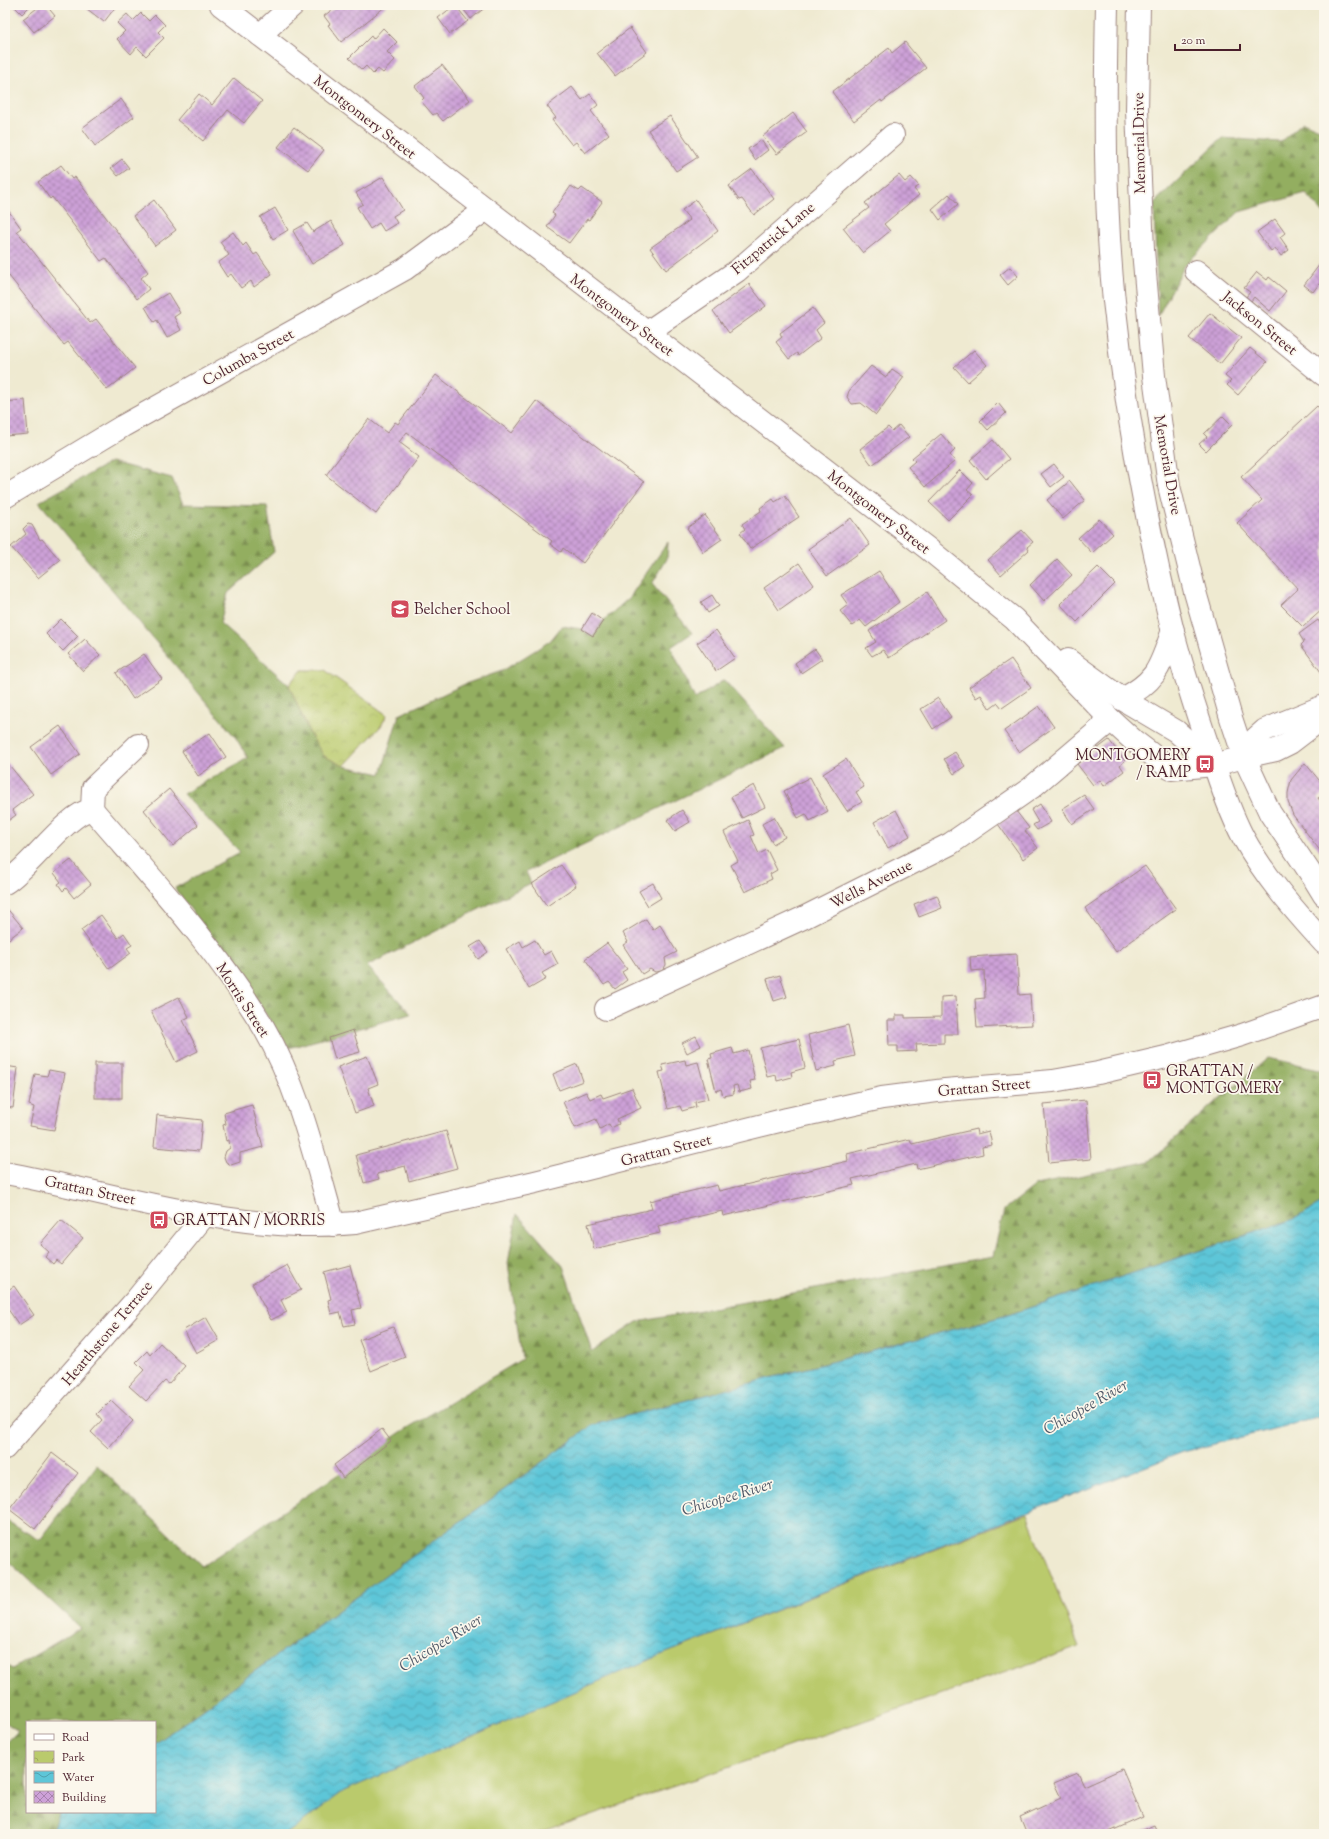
<svg xmlns="http://www.w3.org/2000/svg" width="1329" height="1839" font-family="'Sorts Mill Goudy',serif">
<defs>
<pattern id="forest-firs" width="22" height="20" patternUnits="userSpaceOnUse"><rect width="22" height="20" fill="#93ae60"/><path d="M5 1l3.5 6h-7zM16 11l3.5 6h-7z" fill="#7a8d4f"/></pattern>
<pattern id="park-crowns" width="20" height="18" patternUnits="userSpaceOnUse"><rect width="20" height="18" fill="#baca6c"/><path d="M2 6a3 3 0 1 1 6 0M12 15a3 3 0 1 1 6 0" fill="none" stroke="#a1ad5e"/></pattern>
<pattern id="water-waves" width="16" height="10" patternUnits="userSpaceOnUse"><rect width="16" height="10" fill="#5dc6d8"/><path d="M0 5q4-4 8 0t8 0" fill="none" stroke="#4fa0af"/></pattern>
<pattern id="building-cross-hatch" width="8" height="8" patternUnits="userSpaceOnUse"><rect width="8" height="8" fill="#cda1d8"/><path d="M0 0l8 8M0 8l8-8" fill="none" stroke="#a883af"/></pattern>
</defs>
<rect width="100%" height="100%" fill="#fbf7ec"/>
<filter id="ink" filterUnits="userSpaceOnUse"><feTurbulence type="fractalNoise" baseFrequency=".025" numOctaves="2"/><feDisplacementMap in="SourceGraphic" scale="8" xChannelSelector="R" yChannelSelector="G"/><feConvolveMatrix kernelMatrix="1 2 1 2 8 2 1 2 1" color-interpolation-filters="sRGB"/></filter>
<filter id="wash" filterUnits="userSpaceOnUse"><feTurbulence type="fractalNoise" baseFrequency=".012" numOctaves="4" result="noise"/><feDisplacementMap in="SourceGraphic" scale="16" xChannelSelector="R" yChannelSelector="G"/><feGaussianBlur stdDeviation="0.9" result="paint"/><feColorMatrix in="noise" values="0 0 0 0 0 0 0 0 0 0 0 0 0 0 0 0 0 1.4 0 .05"/><feComposite in="paint" operator="in"/></filter>
<g filter="url(#wash)">
<rect width="100%" height="100%" fill="#efead1"/>
<path fill="#baca6c" stroke="#82744c" d="M1027,1514L1079,1647L535,1834H286L344,1791L653,1658Z"/>
<g fill="url(#forest-firs)" stroke="#6e6646">
<path d="M1303,122L1324,131V214L1306,193L1239,212L1185,265L1158,316L1154,203L1222,138L1280,142Z"/>
<path d="M111,462L172,478L183,504L267,506L274,552L228,593L220,623L289,685L310,734L344,766L381,774L399,715L465,684L502,671L550,641L562,626L582,629L594,636L603,621L629,598L668,542L667,559L652,584L692,633L671,647L695,699L724,680L785,748L526,872L531,883L367,966L411,1014L289,1048L240,977L175,888L240,852L183,794L248,758L236,738L39,502Z"/>
<path d="M1268,1058L1324,1070V1202L1294,1219L1008,1315L593,1425L155,1744V1722H27V1812H61L58,1814L51,1834H5V1744L18,1731L5,1722V1664L12,1669L80,1628L7,1560L5,1520L40,1540L97,1465L202,1566L401,1432L522,1359L508,1263L517,1214L563,1266L592,1352L637,1322L993,1256L1004,1210L1036,1185L1150,1161L1213,1104Z"/>
</g>
<path fill="url(#park-crowns)" stroke="#82744c" d="M302,670H325L387,715L381,726L344,766L324,756L310,734L289,685Z"/>
<path fill="url(#water-waves)" stroke="#547282" d="M1324,1202V1416L1183,1452L653,1658L344,1791L286,1834H51L58,1814L61,1812H155V1744L593,1425L1008,1315L1294,1219Z"/>
<g id="blocks">
<g fill="url(#building-cross-hatch)">
<path d="M13,5H31L22,14Z"/>
<path d="M41,5H46L55,16L34,32L23,19Z"/>
<path d="M82,5H117L104,22Z"/>
<path d="M338,5H385L386,6L341,42L328,25L330,24L324,16Z"/>
<path d="M455,5L468,21L450,34L438,18Z"/>
<path d="M460,5H488L471,19Z"/>
<path d="M141,13L149,21L155,15L165,25L158,32L164,38L146,56L137,47L131,54L117,39L125,31L117,23L127,14L133,21Z"/>
<path d="M383,28L397,42L387,52L395,60L383,73L378,69L373,74L366,66L362,70L349,58L371,36L373,39Z"/>
<path d="M630,28L647,52L615,76L597,53Z"/>
<path d="M905,42L926,68L882,102L881,100L854,121L832,92L889,48L892,53Z"/>
<path d="M442,65L470,100L443,121L436,113L433,115L421,101L424,98L415,86Z"/>
<path d="M234,78L262,101L244,123L228,110L203,141L177,120L199,94L212,105Z"/>
<path d="M572,87L582,100L590,94L598,105L591,111L609,134L585,153L576,142L572,145L552,120L556,118L547,106Z"/>
<path d="M121,99L134,117L95,146L82,128Z"/>
<path d="M793,113L807,132L777,154L763,136Z"/>
<path d="M670,116L698,157L676,171L648,130Z"/>
<path d="M294,127L324,150L308,170L278,147Z"/>
<path d="M761,140L768,150L755,160L748,149Z"/>
<path d="M122,159L129,168L118,176L111,168Z"/>
<path d="M61,165L72,179L75,177L148,272L141,278L149,289L137,299L106,258L101,261L52,197L50,199L38,182Z"/>
<path d="M752,169L774,199L754,215L742,199L739,200L729,186Z"/>
<path d="M899,175L905,182L911,177L919,186L914,189L919,195L884,224L890,231L863,253L843,228L869,208L865,203Z"/>
<path d="M383,177L403,210L393,216L397,223L384,231L379,223L370,229L357,207L363,204L356,193Z"/>
<path d="M571,186L579,191L582,188L602,202L589,220L587,219L569,243L547,227L555,215L552,213Z"/>
<path d="M949,194L958,204L940,220L932,209Z"/>
<path d="M154,200L176,230L155,246L133,216Z"/>
<path d="M696,200L718,231L666,270L650,248L690,220L682,210Z"/>
<path d="M5,206L21,228L17,231L90,323L96,319L135,368L107,390L68,342L64,345L5,271Z"/>
<path d="M275,208L288,230L273,239L260,217Z"/>
<path d="M1275,219L1285,233L1280,237L1289,250L1281,256L1275,248L1271,251L1257,232Z"/>
<path d="M331,221L345,245L312,264L293,231L307,223L313,232Z"/>
<path d="M233,232L243,246L246,243L254,255L257,253L272,274L254,287L251,281L241,288L231,274L227,277L218,263L229,255L220,242Z"/>
<path d="M1320,264L1324,267V277L1313,292L1304,285Z"/>
<path d="M1010,267L1018,276L1008,285L1000,275Z"/>
<path d="M1257,272L1267,280L1269,277L1286,291L1270,311L1254,297L1251,301L1246,297L1250,292L1244,288Z"/>
<path d="M749,284L766,306L729,333L713,311Z"/>
<path d="M168,293L180,313L174,317L181,330L167,338L157,320L154,322L145,307Z"/>
<path d="M813,308L824,323L816,330L821,338L798,356L797,353L789,359L776,342L782,337L780,333Z"/>
<path d="M1210,313L1241,338L1220,364L1189,338Z"/>
<path d="M1250,348L1267,362L1238,395L1227,385L1231,381L1225,376Z"/>
<path d="M974,350L987,365L968,382L954,367Z"/>
<path d="M871,366L886,377L892,369L904,377L876,415L861,403L852,404L847,397L849,391Z"/>
<path d="M436,375L512,433L536,401L644,482L583,563L563,548L561,552L550,544L552,541L407,432L399,442L419,457L376,514L326,475L369,419L387,433L395,422L398,424Z"/>
<path d="M25,400L28,434L5,436V402Z"/>
<path d="M998,403L1006,413L988,430L980,421Z"/>
<path d="M1317,406L1324,413V608L1303,627L1281,605L1298,589L1237,523L1262,500L1241,477Z"/>
<path d="M1223,416L1232,425L1206,451L1199,444L1207,437L1204,434Z"/>
<path d="M899,425L909,437L872,465L860,449L888,427L892,431Z"/>
<path d="M941,434L955,450L950,455L955,461L925,487L908,467L915,461L912,458Z"/>
<path d="M993,440L1009,459L986,479L970,460Z"/>
<path d="M1054,464L1064,477L1051,487L1041,474Z"/>
<path d="M960,470L973,483L967,490L973,495L948,520L929,502Z"/>
<path d="M1070,481L1085,500L1063,519L1047,500Z"/>
<path d="M785,496L799,517L750,549L740,533L745,529L742,524L761,511L760,508L773,499L775,502Z"/>
<path d="M705,515L722,539L703,552L687,528Z"/>
<path d="M851,518L870,545L827,576L808,549Z"/>
<path d="M1099,519L1113,534L1092,553L1078,538Z"/>
<path d="M28,524L32,525L40,540L42,539L60,560L38,578L11,547L26,534L23,529Z"/>
<path d="M1022,530L1033,542L1027,547L1029,550L1001,575L988,560Z"/>
<path d="M1057,559L1072,575L1044,601L1030,585Z"/>
<path d="M799,563L814,585L779,610L764,588Z"/>
<path d="M1098,567L1115,584L1077,622L1060,604Z"/>
<path d="M879,571L899,602L866,627L860,620L852,626L840,611L848,605L841,595Z"/>
<path d="M927,592L945,620L889,658L883,650L872,656L866,648L876,642L869,631Z"/>
<path d="M712,595L719,606L708,613L701,602Z"/>
<path d="M592,613L603,621L593,636L582,629Z"/>
<path d="M61,619L78,636L63,651L46,634Z"/>
<path d="M1318,620L1324,629V676L1301,645L1304,642L1299,634Z"/>
<path d="M716,630L735,658L716,671L697,643Z"/>
<path d="M85,639L100,655L83,671L68,654Z"/>
<path d="M815,649L822,659L801,673L795,663Z"/>
<path d="M144,654L162,679L133,699L116,673Z"/>
<path d="M1011,659L1031,688L1002,708L998,703L990,709L981,695L976,698L969,687Z"/>
<path d="M938,698L951,717L933,729L921,709Z"/>
<path d="M1039,706L1054,727L1019,752L1004,731Z"/>
<path d="M60,726L80,754L51,775L31,747Z"/>
<path d="M210,733L226,757L198,776L182,751Z"/>
<path d="M1109,740L1125,761L1120,765L1124,771L1104,786L1100,780L1093,785L1077,764Z"/>
<path d="M955,752L965,766L954,774L944,759Z"/>
<path d="M846,759L864,787L856,792L862,802L847,811L823,774Z"/>
<path d="M5,760L33,794L12,810L16,815L5,823Z"/>
<path d="M1305,763L1324,786V794L1318,798L1324,806V856L1293,815L1288,802V793L1291,780Z"/>
<path d="M810,777L828,811L810,821L806,814L798,818L784,791Z"/>
<path d="M754,785L765,807L742,818L731,797Z"/>
<path d="M169,789L198,825L173,846L144,810Z"/>
<path d="M1084,795L1094,809L1072,824L1062,809Z"/>
<path d="M1040,804L1051,822L1037,830L1033,825L1038,822L1031,810Z"/>
<path d="M682,810L690,822L675,831L667,820Z"/>
<path d="M896,810L910,836L888,848L874,822Z"/>
<path d="M1016,811L1029,828L1025,831L1038,848L1023,859L998,824Z"/>
<path d="M774,817L785,837L773,844L762,824Z"/>
<path d="M748,820L754,835L751,836L759,854L767,850L777,870L770,874L772,879L745,892L731,865L738,861L724,832Z"/>
<path d="M71,860L91,884L74,898L66,888L63,891L58,884L61,882L54,873Z"/>
<path d="M561,865L576,886L547,906L532,884Z"/>
<path d="M1145,866L1176,909L1116,952L1085,908Z"/>
<path d="M653,883L661,898L648,906L639,891Z"/>
<path d="M937,895L942,908L919,917L914,904Z"/>
<path d="M5,906L23,928L5,942Z"/>
<path d="M101,915L118,938L124,933L132,945L127,948L131,953L109,969L81,930Z"/>
<path d="M646,919L653,930L660,925L677,952L665,958L666,965L662,971L655,972L650,969L642,974L623,945L628,942L623,933Z"/>
<path d="M535,940L544,955L551,951L558,964L542,973L546,979L529,989L506,949L520,941L523,947Z"/>
<path d="M480,941L488,952L478,959L470,947Z"/>
<path d="M607,943L627,969L622,972L627,980L615,989L609,982L604,985L585,959Z"/>
<path d="M1017,954L1019,995L1030,994L1032,1025L977,1028L975,999L985,998L984,970L971,971L970,957Z"/>
<path d="M780,975L787,997L774,1001L767,979Z"/>
<path d="M956,996L958,1034H944V1043L916,1044L917,1051L898,1052V1046H889L888,1020H896V1015H905V1018L941,1017V997Z"/>
<path d="M179,997L189,1017L183,1020L198,1051L176,1062L151,1011Z"/>
<path d="M848,1025L855,1056L835,1061L836,1066L816,1071L808,1035Z"/>
<path d="M353,1030L360,1052L335,1059L329,1038Z"/>
<path d="M696,1036L701,1046L687,1053L682,1043Z"/>
<path d="M799,1039L805,1068L791,1072L792,1077L777,1081L776,1075L767,1077L760,1048Z"/>
<path d="M732,1048L734,1054L748,1050L755,1080L750,1081L752,1089L739,1092L737,1085L733,1086L734,1094L723,1096L721,1089L716,1091L708,1059L712,1058L711,1054Z"/>
<path d="M367,1056L378,1084L368,1088L374,1106L355,1113L338,1067Z"/>
<path d="M685,1060L686,1065L698,1062L708,1099L695,1102L696,1107L682,1111L680,1106L668,1109L659,1072L664,1071L662,1065Z"/>
<rect x="95" y="1063" width="27" height="35"/>
<path d="M577,1064L583,1081L559,1090L553,1074Z"/>
<path d="M5,1066L18,1068L13,1108L5,1107Z"/>
<path d="M49,1070L65,1073L54,1130L30,1126L34,1107L29,1105L35,1074L47,1076Z"/>
<path d="M632,1088L641,1108L617,1119L619,1124L611,1128L609,1124L600,1129L596,1119L575,1128L563,1102L586,1092L590,1099L601,1094L603,1098Z"/>
<path d="M1086,1100L1091,1159L1049,1163L1044,1104Z"/>
<path d="M252,1105L263,1147L240,1153V1162L231,1165L226,1162L224,1157L226,1151L230,1148L229,1140L226,1141L223,1125L226,1124L224,1113Z"/>
<path d="M157,1115L202,1120L199,1151L154,1147Z"/>
<path d="M976,1129L977,1134L989,1131L992,1145L982,1147L983,1154L917,1169L916,1164L852,1179L854,1185L723,1216L722,1211L658,1226L660,1233L594,1249L588,1224L652,1209L650,1201L717,1185L719,1191L848,1161L847,1154L910,1139L912,1144Z"/>
<path d="M446,1131L457,1168L409,1181L405,1166L377,1174L379,1179L364,1183L356,1155Z"/>
<path d="M61,1220L83,1238L61,1264L56,1260L53,1264L45,1257L49,1252L40,1244Z"/>
<path d="M287,1265L301,1290L281,1300L287,1312L271,1320L252,1284Z"/>
<path d="M350,1265L361,1308L352,1310L355,1324L344,1326L340,1312L331,1314L328,1300L331,1299L324,1272Z"/>
<path d="M14,1286L34,1315L19,1325L5,1305V1292Z"/>
<path d="M206,1317L219,1340L196,1353L184,1330Z"/>
<path d="M393,1327L405,1357L371,1371L359,1340Z"/>
<path d="M160,1343L185,1366L169,1384L165,1381L146,1401L129,1386L144,1370L136,1362L147,1351L150,1355Z"/>
<path d="M111,1400L133,1421L108,1448L91,1432L102,1420L97,1414Z"/>
<path d="M382,1429L391,1441L343,1478L334,1465Z"/>
<path d="M52,1453L78,1473L35,1529L9,1509Z"/>
<path d="M1122,1769L1143,1817L1109,1832L1110,1834H1027L1020,1817L1061,1798L1054,1783L1078,1773L1084,1786Z"/>
<path d="M1155,1825L1159,1834H1134Z"/>
</g>
</g>
</g>
<g filter="url(#ink)">
<use href="#blocks" fill-opacity="0" stroke="#9c847e" stroke-width="1"/>
<g fill="none" stroke-linecap="round" stroke-linejoin="round">
<defs>
<g id="minor">
<path d="M260,35L293,5"/>
<path d="M1196,271L1324,375"/>
<path d="M646,333L737,271L893,135"/>
<path d="M5,497L123,426L405,269L485,210"/>
<path d="M92,809C152,879 217,948 264,1028C299,1088 315,1159 334,1225"/>
<path d="M5,883C31,867 65,815 92,809L93,788L138,745"/>
<path d="M606,1009L805,917L950,844L1031,788L1111,720"/>
<path d="M5,1448L135,1301L205,1215"/>
</g>
<g id="tertiary">
<path d="M1244,757L1256,738L1265,730L1324,706"/>
<path d="M1244,757L1276,750L1290,743L1324,717"/>
</g>
<g id="secondary">
<path d="M221,5L927,548L1014,619L1111,720L1133,740L1171,769L1214,765L1244,757"/>
<path d="M1068,660L1122,699L1176,731L1214,765"/>
<path d="M1122,699C1158,681 1160,666 1173,630"/>
<path d="M5,1173C120,1194 238,1235 355,1223L535,1182L787,1119L882,1098L945,1090L1053,1081L1098,1073L1166,1057L1242,1035L1324,1006"/>
</g>
<g id="primary">
<path d="M1107,5C1105,104 1104,203 1114,301C1126,413 1146,523 1173,632C1184,674 1197,714 1211,755C1220,783 1229,810 1243,837C1265,877 1294,910 1324,943"/>
<path d="M1139,5L1137,110L1143,250L1154,376L1169,486L1195,592L1231,718L1244,757L1270,813L1313,877L1324,895"/>
</g>
</defs>
<use href="#minor" stroke="#9c847e" stroke-width="24"/>
<use href="#tertiary" stroke="#9c847e" stroke-width="24"/>
<use href="#secondary" stroke="#9c847e" stroke-width="24"/>
<use href="#primary" stroke="#9c847e" stroke-width="24"/>
<use href="#minor" stroke="#fff" stroke-width="22"/>
<use href="#tertiary" stroke="#fff" stroke-width="22"/>
<use href="#secondary" stroke="#fff" stroke-width="22"/>
<use href="#primary" stroke="#fff" stroke-width="22"/>
</g>
</g>
<defs>
<symbol id="school-square" viewBox="-11 -11 22 22"><rect x="-9" y="-9" width="18" height="18" rx="4" fill="#d1495b" stroke="#fbf7ec"/><path d="M0-5L7-2L0 1L-7-2ZM-4 1L0 2.5L4 1V4Q0 6-4 4Z" fill="#fff"/></symbol>
<symbol id="bus-square" viewBox="-11 -11 22 22"><rect x="-9" y="-9" width="18" height="18" rx="4" fill="#d1495b" stroke="#fbf7ec"/><path d="M-5-6H5V4H4V6H2V4H-2V6H-4V4H-5ZM-3.5-4V0h7V-4ZM-3.5 1.2v1.5H-2V1.2ZM2 1.2v1.5H3.5V1.2Z" fill="#fff"/></symbol>
</defs>
<g fill-rule="evenodd">
<use href="#school-square" x="389" y="598" width="22" height="22"/>
<use href="#bus-square" x="1194" y="753" width="22" height="22"/>
<use href="#bus-square" x="1141" y="1069" width="22" height="22"/>
<use href="#bus-square" x="148" y="1209" width="22" height="22"/>
</g>
<g text-anchor="middle" stroke-width="3.5" stroke-linejoin="round" paint-order="stroke">
<g font-size="15" fill="#4a1f2b" stroke="#fbf7ec">
<text transform="translate(365 117) rotate(38)" y="5">Montgomery Street</text>
<text transform="translate(1139 143) rotate(-91)" y="5">Memorial Drive</text>
<text transform="translate(773 238) rotate(-40)" y="5">Fitzpatrick Lane</text>
<text transform="translate(622 315) rotate(37)" y="5">Montgomery Street</text>
<text transform="translate(1260 323) rotate(39)" y="5">Jackson Street</text>
<text transform="translate(248 357) rotate(-29)" y="5">Columba Street</text>
<text transform="translate(1168 465) rotate(80)" y="5">Memorial Drive</text>
<text transform="translate(879 512) rotate(38)" y="5">Montgomery Street</text>
<text transform="translate(871 884) rotate(-27)" y="5">Wells Avenue</text>
<text transform="translate(243 1000) rotate(57)" y="5">Morris Street</text>
<text transform="translate(984 1087) rotate(-5)" y="5">Grattan Street</text>
<text transform="translate(666 1150) rotate(-14)" y="5">Grattan Street</text>
<text transform="translate(90 1190) rotate(12)" y="5">Grattan Street</text>
<text transform="translate(107 1333) rotate(-50)" y="5">Hearthstone Terrace</text>
</g>
<g font-size="15" fill="#4a1f2b" stroke="#fbf7ec" text-anchor="start">
<text x="414" y="614">Belcher School</text>
<text x="1191" y="760" text-anchor="end">MONTGOMERY<tspan x="1191" dy="17">/ RAMP</tspan></text>
<text x="1166" y="1076">GRATTAN /<tspan x="1166" dy="17">MONTGOMERY</tspan></text>
<text x="173" y="1225">GRATTAN / MORRIS</text>
</g>
<g font-size="16" font-style="italic" fill="#515968" stroke="#fbf7ec">
<text transform="translate(1085 1406) rotate(-30)" y="6">Chicopee River</text>
<text transform="translate(727 1496) rotate(-17)" y="6">Chicopee River</text>
<text transform="translate(440 1642) rotate(-32)" y="6">Chicopee River</text>
</g>
</g>
<rect width="1329" height="1839" fill="none" stroke="#fbf7ec" stroke-width="20"/>
<rect x="26" y="1721" width="130" height="92" fill="#fbf7ec" stroke="#b4a19f"/>
<rect x="34" y="1734" width="20" height="6" fill="#ffffff" stroke="#b4a19f"/>
<text x="62" y="1741" font-size="12" fill="#4a1f2b">Road</text>
<rect x="34" y="1751" width="20" height="12" fill="url(#park-crowns)" stroke="#b4a19f"/>
<text x="62" y="1761" font-size="12" fill="#4a1f2b">Park</text>
<rect x="34" y="1771" width="20" height="12" fill="url(#water-waves)" stroke="#b4a19f"/>
<text x="62" y="1781" font-size="12" fill="#4a1f2b">Water</text>
<rect x="34" y="1791" width="20" height="12" fill="url(#building-cross-hatch)" stroke="#b4a19f"/>
<text x="62" y="1801" font-size="12" fill="#4a1f2b">Building</text>
<path d="M1175 44v6h65v-6" fill="none" stroke="#4a1f2b" stroke-width="2"/>
<text x="1181" y="44" font-size="12" fill="#4a1f2b" stroke="#fbf7ec" stroke-width="3" paint-order="stroke">20 m</text>
</svg>
